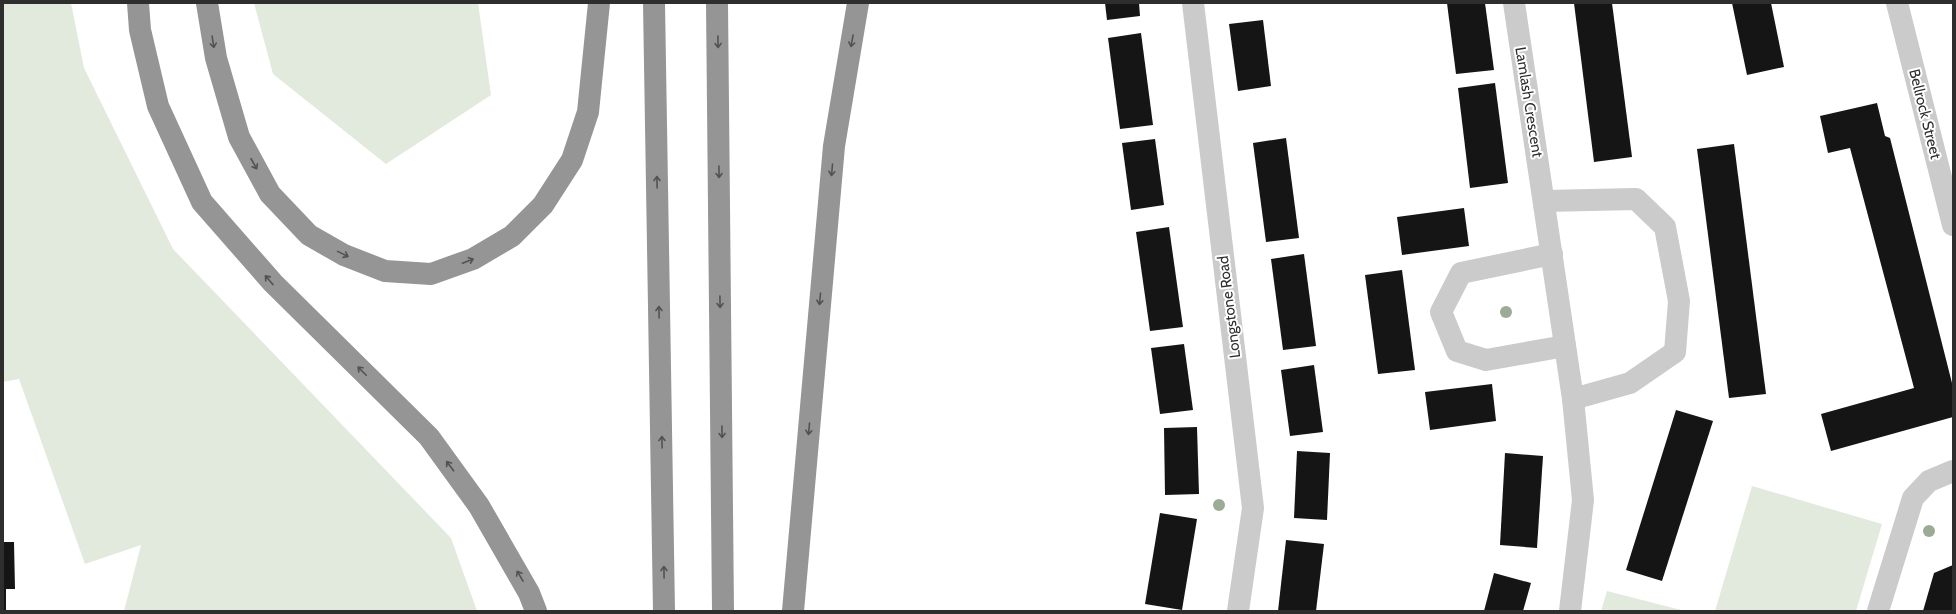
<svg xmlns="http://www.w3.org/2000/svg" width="1956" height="614" font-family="Cabin,sans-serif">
<rect width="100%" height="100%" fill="#fff"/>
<g fill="#e1eadc">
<path d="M3,3H71L84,68L173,249L451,538L477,611H124L141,545L85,564L19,379L3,382Z"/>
<path d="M254,3H478L491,95L386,164L273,74Z"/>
<path d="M1752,486L1882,524L1856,611H1715Z"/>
<path d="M1607,591L1685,611H1601Z"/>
</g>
<g fill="#151515">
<path d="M1105,3H1139L1140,16L1107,20Z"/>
<path d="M1447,3H1485L1494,70L1456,74Z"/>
<path d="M1574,3H1612L1632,157L1594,162Z"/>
<path d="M1732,3H1771L1784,67L1747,75Z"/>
<path d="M1263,20L1271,86L1238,91L1229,24Z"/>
<path d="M1141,33L1153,125L1120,129L1108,38Z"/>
<path d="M1495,83L1508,183L1470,188L1458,88Z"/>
<path d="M1877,103L1885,136L1890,138L1953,387V417L1831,451L1821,414L1914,388L1850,148L1828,153L1820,116Z"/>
<path d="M1286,138L1299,238L1266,242L1253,143Z"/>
<path d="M1155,139L1164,205L1131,210L1122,143Z"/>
<path d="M1734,144L1766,394L1729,398L1697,149Z"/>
<path d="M1464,208L1469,246L1402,255L1397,217Z"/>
<path d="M1169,227L1183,327L1150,331L1136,232Z"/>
<path d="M1304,254L1316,346L1283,350L1271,259Z"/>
<path d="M1402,270L1415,370L1378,374L1365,275Z"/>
<path d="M1184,344L1193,410L1160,414L1151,348Z"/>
<path d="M1314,365L1323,432L1290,436L1281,370Z"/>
<path d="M1492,384L1496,421L1430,430L1425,392Z"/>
<path d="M1676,410L1713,421L1662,581L1626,570Z"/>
<path d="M1197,427L1199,494L1165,495L1164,428Z"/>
<path d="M1297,451L1330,453L1327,520L1294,518Z"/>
<path d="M1505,453L1543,456L1537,548L1500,545Z"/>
<path d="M1160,513L1197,519L1182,610L1145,604Z"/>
<path d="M3,537L4,542H14L15,589H6V611H3Z"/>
<path d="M1286,540L1324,544L1316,611H1278Z"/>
<path d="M1953,565V611H1923L1934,573Z"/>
<path d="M1494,573L1531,583L1523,611H1484Z"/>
</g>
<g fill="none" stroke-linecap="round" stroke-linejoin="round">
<g stroke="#cbcbcb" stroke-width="22">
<path d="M1193,3L1253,508L1238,611"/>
<path d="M1514,3L1573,399L1583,500L1570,611"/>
<path d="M1544,201L1636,199L1665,227L1679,301L1675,352L1630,383L1573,399"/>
<path d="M1552,254L1461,273L1441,312L1457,351L1486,360L1565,346"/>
<path d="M1878,611L1913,498L1929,481L1953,471"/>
</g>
<path stroke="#cbcbcb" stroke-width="22" d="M1897,3L1953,225"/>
<g stroke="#959595" stroke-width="22">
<path d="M138,3L140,30L158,106L202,202L273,283L429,437L479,506L529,593L536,611"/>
<path d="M207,3L216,58L239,137L270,194L309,235L344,255L385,271L431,274L473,259L512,236L543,205L572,160L588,112L599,3"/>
<path d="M654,3L664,611"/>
<path d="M717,3L723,611"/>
<path d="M793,611L834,146L858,3"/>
</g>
</g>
<g fill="#9cab95">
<circle cx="1506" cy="312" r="6"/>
<circle cx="1219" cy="505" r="6"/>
<circle cx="1929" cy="531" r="6"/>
</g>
<defs><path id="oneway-shaft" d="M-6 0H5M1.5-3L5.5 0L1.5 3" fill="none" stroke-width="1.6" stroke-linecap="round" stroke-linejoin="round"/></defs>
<g stroke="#525252">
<use href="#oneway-shaft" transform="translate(852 41) rotate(100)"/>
<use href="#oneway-shaft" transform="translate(213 42) rotate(81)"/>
<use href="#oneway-shaft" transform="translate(718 42) rotate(89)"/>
<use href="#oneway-shaft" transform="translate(254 164) rotate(61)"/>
<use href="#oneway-shaft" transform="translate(832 170) rotate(95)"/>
<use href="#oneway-shaft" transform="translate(719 172) rotate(89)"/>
<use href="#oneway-shaft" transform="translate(657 182) rotate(-91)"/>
<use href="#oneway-shaft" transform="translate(343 254) rotate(26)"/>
<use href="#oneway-shaft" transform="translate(468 261) rotate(-21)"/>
<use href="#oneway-shaft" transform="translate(269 280) rotate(-131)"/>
<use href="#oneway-shaft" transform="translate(820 299) rotate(95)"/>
<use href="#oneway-shaft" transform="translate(720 302) rotate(89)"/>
<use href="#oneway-shaft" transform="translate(659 312) rotate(-91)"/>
<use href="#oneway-shaft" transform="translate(362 371) rotate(-135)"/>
<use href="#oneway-shaft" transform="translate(809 429) rotate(95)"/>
<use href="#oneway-shaft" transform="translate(722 432) rotate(89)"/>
<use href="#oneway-shaft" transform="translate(662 442) rotate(-91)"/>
<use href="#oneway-shaft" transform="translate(450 466) rotate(-127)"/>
<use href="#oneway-shaft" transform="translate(664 572) rotate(-91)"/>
<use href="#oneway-shaft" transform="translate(520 576) rotate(-120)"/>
</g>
<g text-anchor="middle" stroke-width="4" stroke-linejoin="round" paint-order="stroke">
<g font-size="15" fill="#2e2e2e" stroke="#fff">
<text transform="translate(1529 102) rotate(81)" y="5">Lamlash Crescent</text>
<text transform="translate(1925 114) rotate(76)" y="5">Bellrock Street</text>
<text transform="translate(1229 307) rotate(-97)" y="5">Longstone Road</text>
</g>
</g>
<rect width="1956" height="614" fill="none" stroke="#2e2e2e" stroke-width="8"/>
</svg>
